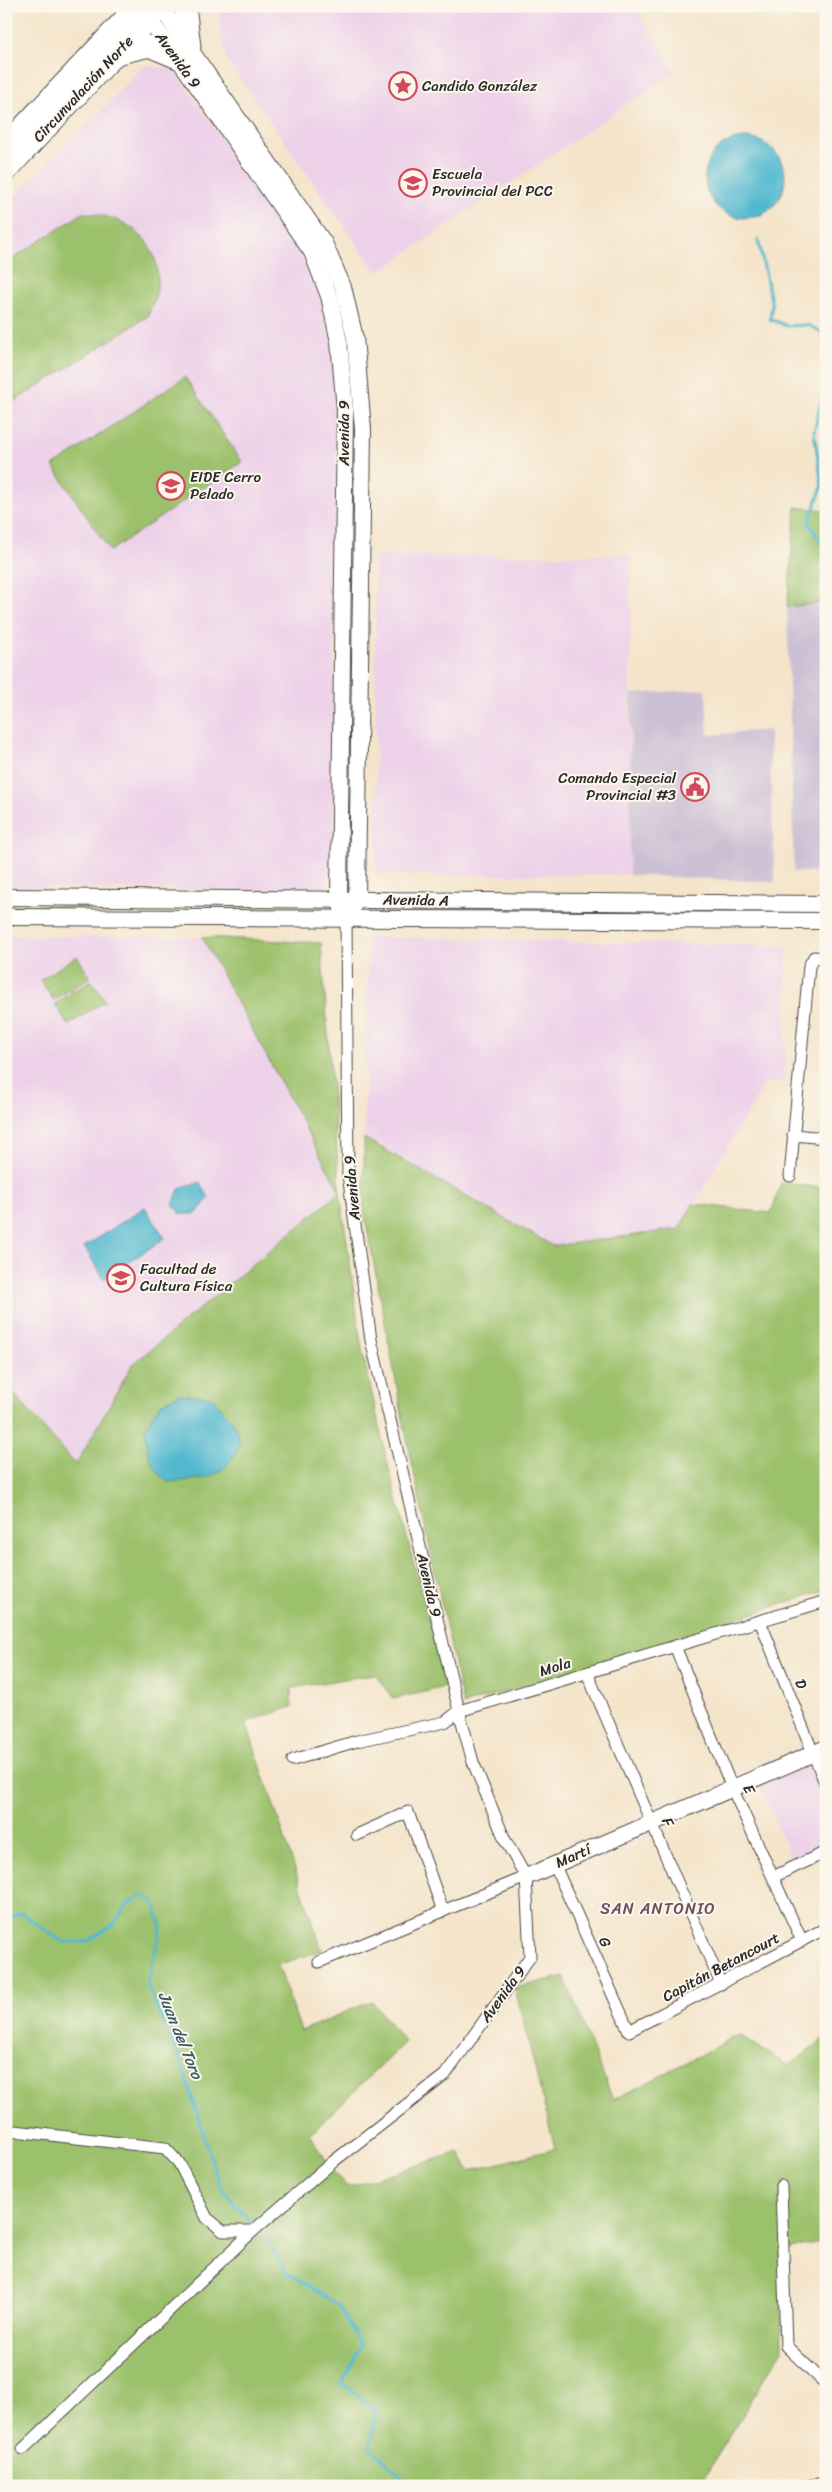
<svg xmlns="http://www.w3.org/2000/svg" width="832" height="2492" font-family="Sriracha,sans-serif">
<rect width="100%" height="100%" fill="#fbf7ec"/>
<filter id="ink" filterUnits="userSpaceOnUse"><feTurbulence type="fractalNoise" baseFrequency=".02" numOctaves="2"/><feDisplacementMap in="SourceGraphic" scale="10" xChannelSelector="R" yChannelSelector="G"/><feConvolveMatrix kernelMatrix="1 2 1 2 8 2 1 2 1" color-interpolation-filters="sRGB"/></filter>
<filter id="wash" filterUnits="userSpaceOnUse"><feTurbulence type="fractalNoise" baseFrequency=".0096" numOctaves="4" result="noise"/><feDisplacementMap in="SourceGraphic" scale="20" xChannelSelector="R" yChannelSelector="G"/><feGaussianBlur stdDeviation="1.12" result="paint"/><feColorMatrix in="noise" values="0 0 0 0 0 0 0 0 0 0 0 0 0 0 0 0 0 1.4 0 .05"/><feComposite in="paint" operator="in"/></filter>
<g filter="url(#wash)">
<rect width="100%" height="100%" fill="#f4e4ca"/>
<g fill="#edd1e9">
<path d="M219,6H634L675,72L377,273L228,61L220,34Z"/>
<path d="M144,65L172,68L295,240L317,287L336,360L334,828L331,874L325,886L312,891L6,887V205L97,115Z"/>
<path d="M631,555L629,875H376L375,556Z"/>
<path d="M6,936L202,937L340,1192L132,1365L76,1465L6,1385Z"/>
<path d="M368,937L787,946L785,1083H765L679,1229L553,1247L364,1138Z"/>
<path d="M809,1765L826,1801V1845L792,1861L760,1786Z"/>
</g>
<g fill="#ccbfd4">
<path d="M826,602V872H794L787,607Z"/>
<path d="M706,689L708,735L769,730L775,882L629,875L631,694Z"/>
</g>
<g fill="#9cc16c" stroke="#64764c">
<path d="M83,213C129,215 166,244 156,294C154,301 150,309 148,316L12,403H6V263Z"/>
<path d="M185,377L242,462L110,551L53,466Z"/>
<path d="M796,507L826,510V602L787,607Z"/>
<path d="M6,905L112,906V909L6,908Z"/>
<path d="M202,937L321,943L340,1192L362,1350L387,1461L446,1687L393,1699L375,1674L291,1688L292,1707L246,1722L322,1950L278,1965L301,2031L372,2001L405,2042L310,2134L334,2173L348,2187L459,2152L469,2171L555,2149L515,1988L564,1976L613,2100L739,2035L789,2066L826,2037V2241L781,2250L782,2350L699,2486H6V1385L76,1465L132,1365L340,1192Z"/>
<path d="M77,956L90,977L54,1000L40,980Z"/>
<path d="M91,980L105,1001L68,1025L55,1004Z"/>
<path d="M364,1138L553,1246L679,1229L693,1204L771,1213L781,1183L826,1188V1590L463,1705L406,1435L364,1211Z"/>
</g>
<g fill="#51b8cf" stroke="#3e727d">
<circle cx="745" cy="178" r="40"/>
<path d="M200,1182L209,1198L196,1214H180L173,1204L179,1189Z"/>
<path d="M145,1207L165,1238L104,1279L84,1247Z"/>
<path d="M179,1394L212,1397L234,1423L240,1444C225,1480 203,1479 168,1482C148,1466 148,1452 145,1428L159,1405Z"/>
</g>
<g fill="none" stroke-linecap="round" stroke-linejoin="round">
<g stroke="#51b8cf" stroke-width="3">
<path d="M758,239L772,305L770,319L787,326L808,325L825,334L823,392L814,432L822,486L809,523L826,550"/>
<path d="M6,1918L22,1913L62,1942H87L113,1925L128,1904L142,1895L155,1902L161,1928L147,1985L181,2062L220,2186L252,2223"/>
<path d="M265,2238L287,2273L338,2305L361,2346L342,2383L376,2411L370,2447L406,2481L403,2486"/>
</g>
</g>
</g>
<g filter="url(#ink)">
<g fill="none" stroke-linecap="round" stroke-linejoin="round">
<defs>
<g id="street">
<path d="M793,1135L826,1138"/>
<path d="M790,1176L809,966L814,957L826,958"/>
<path d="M760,1621L826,1785"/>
<path d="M675,1646L732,1788L802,1941"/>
<path d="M587,1673L721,1984"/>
<path d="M293,1760L357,1741L445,1722L459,1711L826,1601"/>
<path d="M357,1835L408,1812L443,1911"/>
<path d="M554,1864L629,2031L826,1928"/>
<path d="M773,1877L826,1852"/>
<path d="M319,1962L526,1877"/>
<path d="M6,2130L165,2148L179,2163L207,2218L223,2231H253"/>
<path d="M781,2186L786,2346L826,2384"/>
<path d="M23,2449L253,2231L334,2161L445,2075L530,1957L526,1877L505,1840L473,1762L459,1711L371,1340L348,1174L346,918"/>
<path d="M806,2486L826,2483"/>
</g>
<g id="secondary">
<path d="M160,6L324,243L343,287L355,338L363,429L357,900L346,918"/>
<path d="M142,10L178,58L312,252L329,296L339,342L345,410L339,900L346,918"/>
<path d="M6,897L826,904"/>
<path d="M6,917L826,921"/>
<path d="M526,1877L826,1748"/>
</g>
<g id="highway">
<path d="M185,6L190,47"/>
<path d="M116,54L149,46L178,58"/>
<path d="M6,145L137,6"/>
<path d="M6,171L161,6"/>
</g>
</defs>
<use href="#street" stroke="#494743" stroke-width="13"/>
<use href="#secondary" stroke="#494743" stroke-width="18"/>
<use href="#highway" stroke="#494743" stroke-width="23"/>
<use href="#street" stroke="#fff" stroke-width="11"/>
<use href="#secondary" stroke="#fff" stroke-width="16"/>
<use href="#highway" stroke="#fff" stroke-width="21"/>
</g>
</g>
<defs>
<symbol id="sight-ring" viewBox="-11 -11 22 22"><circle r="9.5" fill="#fbf7ec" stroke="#d1495b" stroke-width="1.5"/><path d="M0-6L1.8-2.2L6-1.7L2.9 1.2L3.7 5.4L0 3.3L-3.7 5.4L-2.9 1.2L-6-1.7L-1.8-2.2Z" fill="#d1495b"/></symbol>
<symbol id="university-ring" viewBox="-11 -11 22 22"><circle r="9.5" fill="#fbf7ec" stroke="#d1495b" stroke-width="1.5"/><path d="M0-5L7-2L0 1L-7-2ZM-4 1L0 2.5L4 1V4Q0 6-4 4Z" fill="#d1495b"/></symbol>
<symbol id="school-ring" viewBox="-11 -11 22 22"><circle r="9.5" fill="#fbf7ec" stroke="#d1495b" stroke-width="1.5"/><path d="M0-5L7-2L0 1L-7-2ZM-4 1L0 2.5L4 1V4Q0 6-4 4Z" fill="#d1495b"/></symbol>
<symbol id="civic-ring" viewBox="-11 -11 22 22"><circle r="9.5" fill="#fbf7ec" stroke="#d1495b" stroke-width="1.5"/><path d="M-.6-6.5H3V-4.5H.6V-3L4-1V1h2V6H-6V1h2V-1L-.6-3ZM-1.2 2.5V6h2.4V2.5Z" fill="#d1495b"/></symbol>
</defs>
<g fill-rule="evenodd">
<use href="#sight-ring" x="387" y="70" width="32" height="32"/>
<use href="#university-ring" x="397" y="167" width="32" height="32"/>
<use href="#school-ring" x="155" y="470" width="32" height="32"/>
<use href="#civic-ring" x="679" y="771" width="32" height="32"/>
<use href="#university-ring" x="105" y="1262" width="32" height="32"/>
</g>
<g text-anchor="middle" stroke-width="4" stroke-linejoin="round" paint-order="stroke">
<g font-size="15" fill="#2b2b2b" stroke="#fbf7ec">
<text transform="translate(178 60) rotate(54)" y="5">Avenida 9</text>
<text transform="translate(83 89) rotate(-47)" y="5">Circunvalación Norte</text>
<text transform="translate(344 433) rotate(-90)" y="5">Avenida 9</text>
<text transform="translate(416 900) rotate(1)" y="5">Avenida A</text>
<text transform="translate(352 1188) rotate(-95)" y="5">Avenida 9</text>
<text transform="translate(429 1585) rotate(77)" y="5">Avenida 9</text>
<text transform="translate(555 1667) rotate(-17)" y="5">Mola</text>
<text transform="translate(801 1684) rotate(69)" y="5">D</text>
<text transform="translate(749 1789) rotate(66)" y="5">E</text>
<text transform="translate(668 1822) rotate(67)" y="5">F</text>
<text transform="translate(573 1856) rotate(-24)" y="5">Martí</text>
<text transform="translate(605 1942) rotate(66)" y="5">G</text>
<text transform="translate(721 1967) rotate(-28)" y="5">Capitán Betancourt</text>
<text transform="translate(503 1994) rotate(-54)" y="5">Avenida 9</text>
</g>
<g font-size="15" fill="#2b2b2b" stroke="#fbf7ec" text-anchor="start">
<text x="422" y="91">Candido González</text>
<text x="432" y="179">Escuela<tspan x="432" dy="17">Provincial del PCC</tspan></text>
<text x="190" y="482">EIDE Cerro<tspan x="190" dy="17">Pelado</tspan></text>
<text x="676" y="783" text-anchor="end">Comando Especial<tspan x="676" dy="17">Provincial #3</tspan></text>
<text x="140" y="1274">Facultad de<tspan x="140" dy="17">Cultura Física</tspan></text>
</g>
<g font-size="16" letter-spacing="1" fill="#6c515e" stroke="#fbf7ec">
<text x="658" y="1914">SAN ANTONIO</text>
</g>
<g font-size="16" font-style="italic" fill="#385c64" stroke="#fbf7ec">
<text transform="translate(181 2035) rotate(68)" y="6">Juan del Toro</text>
</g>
</g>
<rect width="832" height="2492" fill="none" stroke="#fbf7ec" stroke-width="25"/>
</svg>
